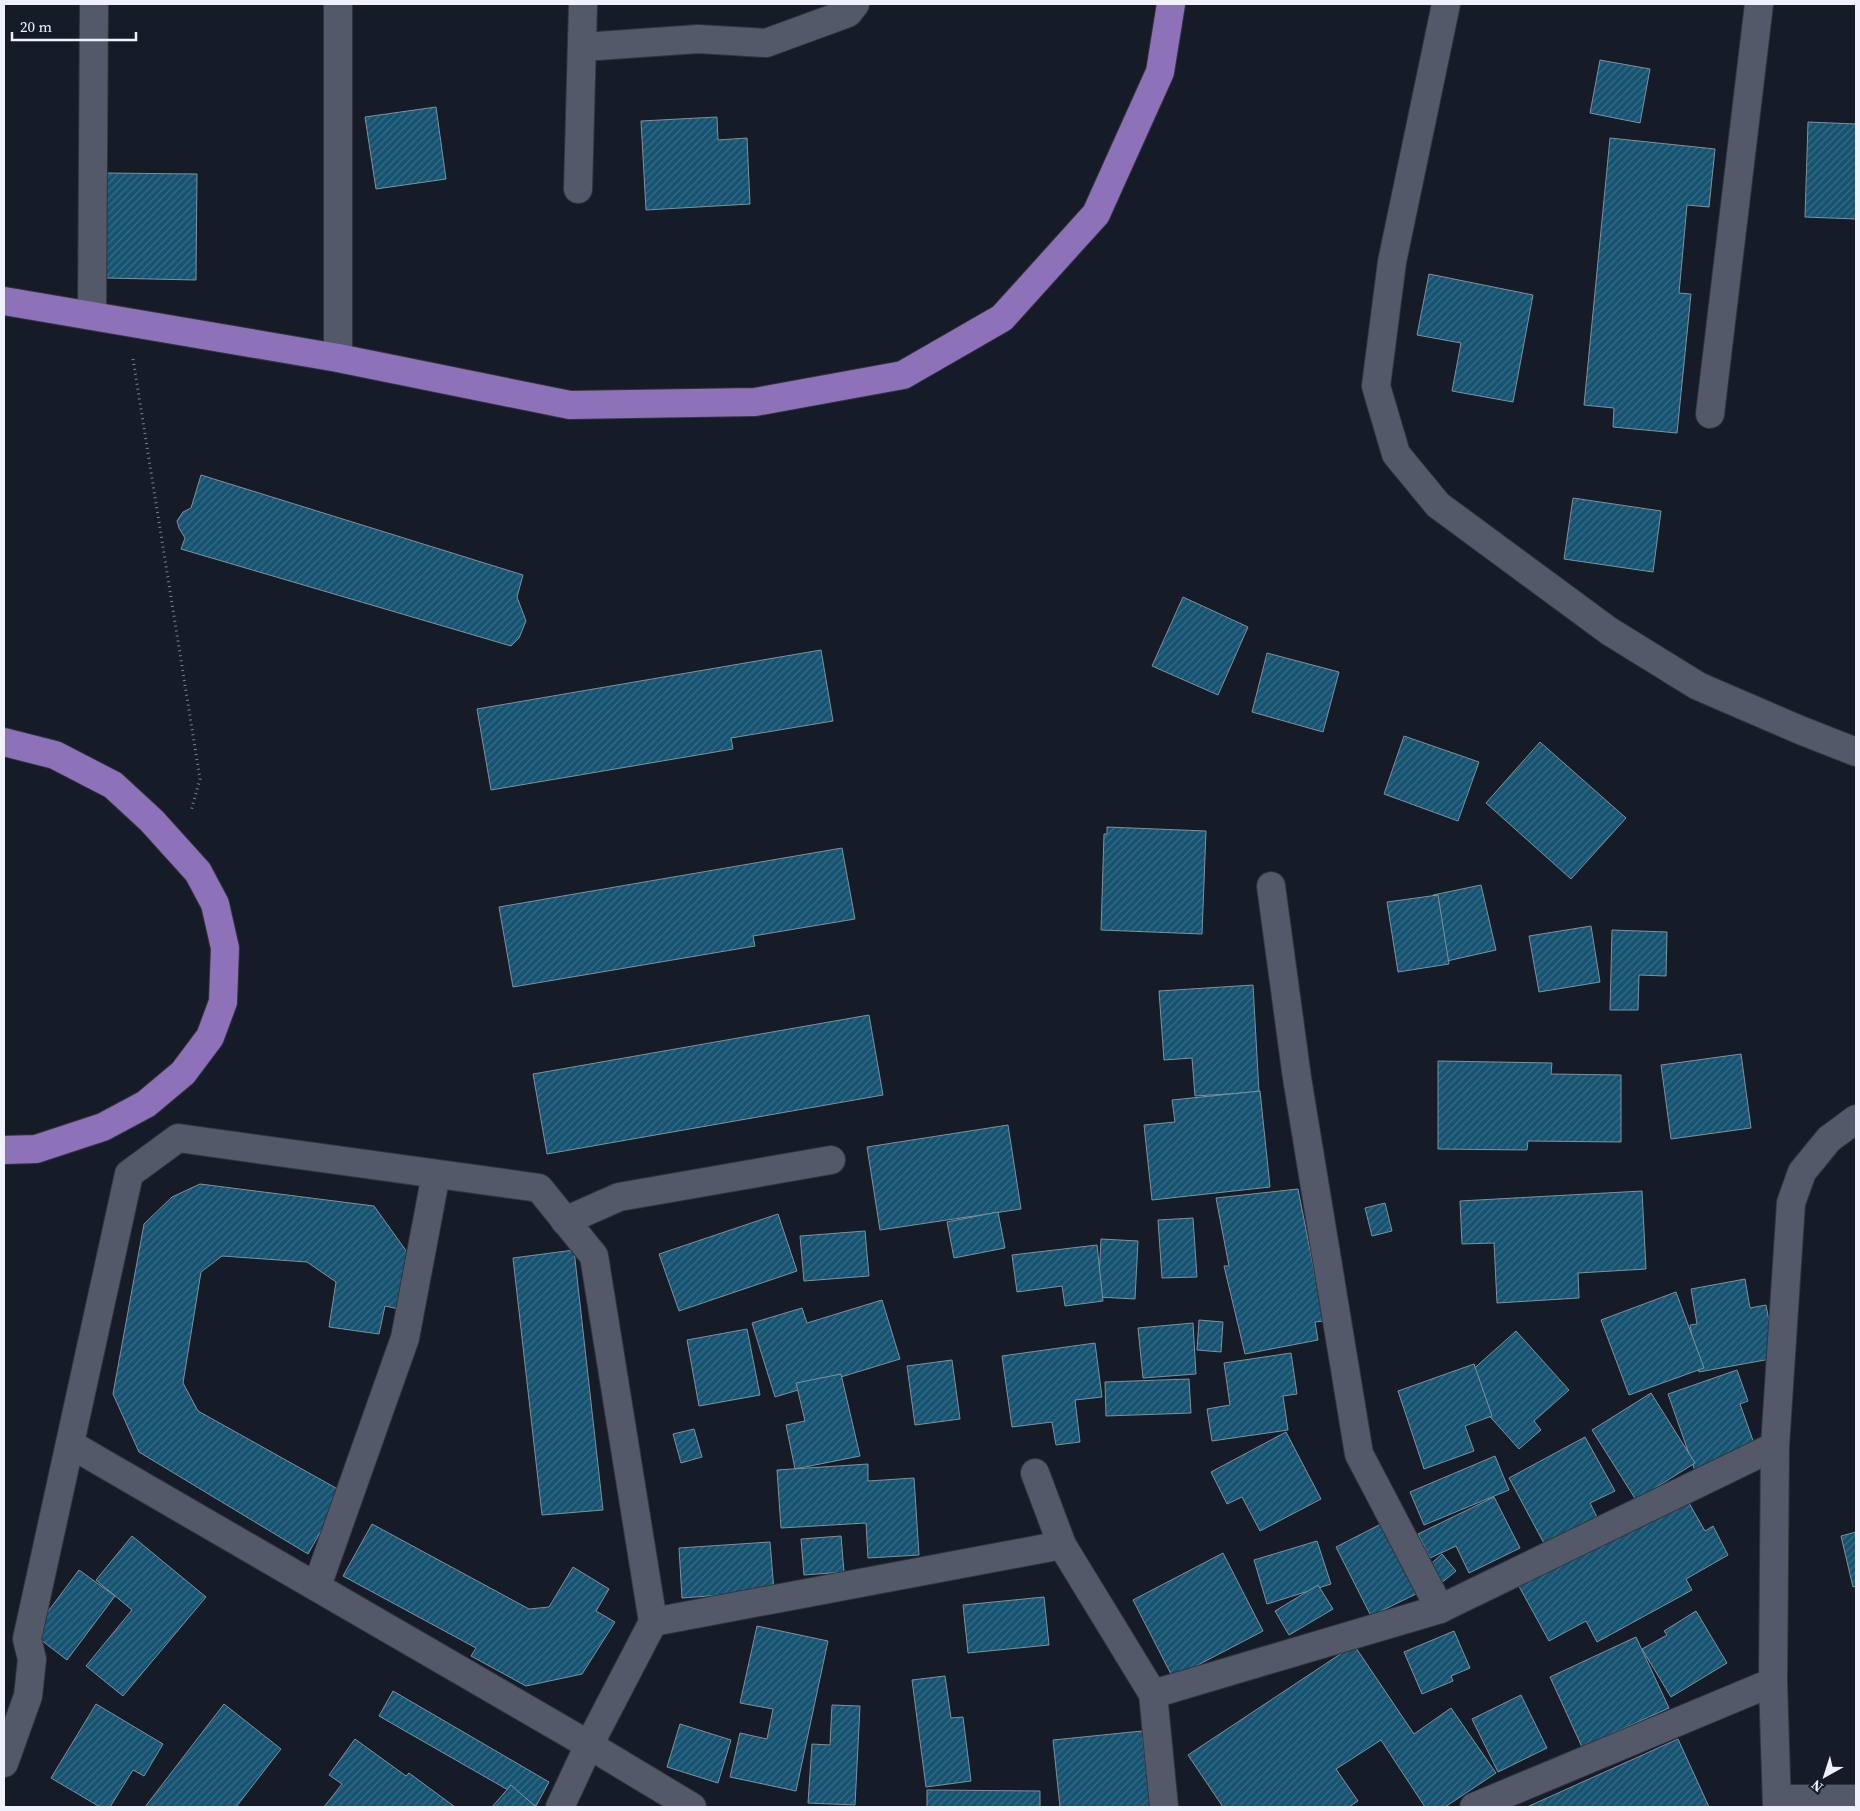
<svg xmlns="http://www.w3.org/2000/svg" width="1860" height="1811" font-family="'Source Serif 4',serif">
<defs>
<pattern id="building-hatch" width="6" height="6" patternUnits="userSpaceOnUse" patternTransform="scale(1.25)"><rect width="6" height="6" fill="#165371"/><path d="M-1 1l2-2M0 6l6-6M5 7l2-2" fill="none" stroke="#386c86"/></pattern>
</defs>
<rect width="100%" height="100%" fill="#161b28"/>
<g fill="url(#building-hatch)" stroke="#7f919d">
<path d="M1600,60L1650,69L1640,123L1590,113Z"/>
<path d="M436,107L446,179L376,189L365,117Z"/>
<path d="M717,117L718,140L747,138L750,204L646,210L641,121Z"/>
<path d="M1808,122L1856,124V219L1805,217Z"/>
<path d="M1610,138L1715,149L1709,207L1687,205L1679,293L1691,294L1677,433L1613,427L1614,408L1584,405Z"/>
<path d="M106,173L197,174L196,280L106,278Z"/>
<path d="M1429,274L1533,295L1513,402L1452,391L1461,343L1417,335Z"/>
<path d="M201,475L523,575L517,597L526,621L519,638L511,646L181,549L185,538L179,528L177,521L183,512L191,508Z"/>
<path d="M1573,498L1661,511L1653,572L1564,559Z"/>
<path d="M1183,597L1248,627L1218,695L1152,666Z"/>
<path d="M821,650L833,721L731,738L733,749L491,790L477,709Z"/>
<path d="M1267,653L1339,672L1323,732L1252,712Z"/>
<path d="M1404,736L1479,762L1458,821L1384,794Z"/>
<path d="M1540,742L1626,818L1571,879L1486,803Z"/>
<path d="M1107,827L1206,831L1202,934L1101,930L1104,834H1107Z"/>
<path d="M842,848L855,919L753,936L755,946L513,987L499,907Z"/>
<path d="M1481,885L1496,950L1447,961L1433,895Z"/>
<path d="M1438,895L1449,964L1398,972L1387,902Z"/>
<path d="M1591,926L1600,982L1539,992L1529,936Z"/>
<path d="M1612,930L1667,932L1666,976L1639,975L1638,1010H1610Z"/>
<path d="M1253,985L1259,1092L1195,1096L1192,1058L1164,1060L1159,991Z"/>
<path d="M869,1015L883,1095L547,1154L533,1074Z"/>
<path d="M1741,1054L1751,1128L1671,1139L1661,1065Z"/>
<path d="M1438,1061L1552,1063L1551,1074L1621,1075V1142L1528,1141L1527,1150L1438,1149Z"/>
<path d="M1260,1091L1270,1187L1152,1200L1144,1125L1175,1122L1172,1100Z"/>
<path d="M1008,1125L1021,1209L880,1230L867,1147Z"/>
<path d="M200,1184L374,1206L407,1252L399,1309L385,1306L379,1334L329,1327L336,1282L307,1262L222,1256L201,1272L183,1383L198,1411L343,1492L308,1554L139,1452L113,1394L144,1224L172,1197Z"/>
<path d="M1298,1189L1324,1321L1315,1322L1318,1340L1245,1354L1224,1266H1229L1216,1198Z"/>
<path d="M1642,1191L1646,1269L1578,1273L1579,1298L1497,1303L1494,1243L1462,1244L1460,1201Z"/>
<path d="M1385,1203L1392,1231L1372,1236L1365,1208Z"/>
<path d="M998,1212L1005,1248L954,1258L947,1222Z"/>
<path d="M778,1214L797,1271L679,1311L659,1254Z"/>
<path d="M1193,1218L1197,1277L1162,1278L1158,1220Z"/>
<path d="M865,1231L869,1276L804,1281L800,1236Z"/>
<path d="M1101,1239L1138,1241L1135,1299L1098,1297Z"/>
<path d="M1097,1245L1103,1301L1065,1306L1062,1286L1017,1292L1012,1255Z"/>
<path d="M574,1250L603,1510L542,1515L513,1258Z"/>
<path d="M1745,1279L1750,1308L1766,1305L1776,1358L1699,1372L1690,1325L1697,1324L1691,1289Z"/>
<path d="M1676,1292L1704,1368L1629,1395L1601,1320Z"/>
<path d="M882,1300L900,1359L775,1397L752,1323L802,1308L807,1323Z"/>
<path d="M1199,1320L1223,1322L1221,1352L1197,1350Z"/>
<path d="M1193,1323L1196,1374L1143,1378L1138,1328Z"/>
<path d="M747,1329L760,1395L699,1406L687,1340Z"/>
<path d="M1516,1331L1569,1390L1534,1421L1541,1430L1519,1449L1459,1382Z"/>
<path d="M1095,1343L1102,1397L1075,1400L1080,1442L1056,1445L1052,1422L1012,1427L1002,1356Z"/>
<path d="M1291,1353L1297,1394L1283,1396L1288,1430L1212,1441L1207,1409L1230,1405L1224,1363Z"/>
<path d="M952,1360L960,1419L915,1425L907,1366Z"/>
<path d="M1474,1364L1492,1416L1465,1426L1474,1451L1424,1469L1398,1391Z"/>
<path d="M1737,1370L1748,1401L1740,1404L1756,1449L1695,1471L1668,1394Z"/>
<path d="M841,1374L860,1456L795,1469L786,1425L805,1421L796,1383Z"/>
<path d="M1189,1379L1191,1413L1106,1416L1105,1382Z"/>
<path d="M1651,1393L1695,1463L1636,1500L1592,1430Z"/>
<path d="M694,1429L702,1457L681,1463L673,1434Z"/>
<path d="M1286,1432L1321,1499L1260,1531L1242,1497L1227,1504L1211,1472Z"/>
<path d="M1585,1437L1615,1491L1590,1503L1599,1521L1547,1549L1509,1478Z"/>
<path d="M1495,1456L1509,1490L1424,1525L1410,1492Z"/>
<path d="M868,1464V1481L914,1478L919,1555L868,1558L866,1523L781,1528L777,1470Z"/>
<path d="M1685,1496L1705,1531L1713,1526L1728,1555L1686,1579L1692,1590L1597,1642L1586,1621L1549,1641L1515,1579Z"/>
<path d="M1494,1497L1520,1548L1469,1573L1456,1546L1430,1558L1418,1534Z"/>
<path d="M1383,1523L1418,1593L1371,1616L1336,1547Z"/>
<path d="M372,1524L529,1609L549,1607L573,1567L609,1589L596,1611L615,1622L582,1674L526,1686L471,1656L476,1648L343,1576Z"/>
<path d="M1856,1532V1586L1853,1587L1841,1536Z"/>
<path d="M132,1536L206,1597L123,1696L86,1666L132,1610L96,1580Z"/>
<path d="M841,1536L844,1572L804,1575L801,1539Z"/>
<path d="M1317,1541L1331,1584L1267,1604L1254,1560Z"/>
<path d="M770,1542L774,1591L682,1598L679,1548Z"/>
<path d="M1223,1553L1263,1631L1173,1678L1133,1600Z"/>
<path d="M1442,1554L1456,1571L1440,1584L1426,1568Z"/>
<path d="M79,1570L115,1596L67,1660L32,1633Z"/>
<path d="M1318,1585L1333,1609L1289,1635L1275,1611Z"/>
<path d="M1044,1597L1049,1645L968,1653L963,1605Z"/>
<path d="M1696,1611L1727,1663L1671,1697L1642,1649L1667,1635L1664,1631Z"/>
<path d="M757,1626L828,1641L796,1791L730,1777L740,1733L767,1739L773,1709L740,1703Z"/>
<path d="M1454,1631L1470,1668L1451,1676L1453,1681L1422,1694L1404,1652Z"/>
<path d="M1636,1637L1669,1708L1582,1747L1550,1677Z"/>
<path d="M1354,1645L1414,1734L1451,1708L1496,1773L1445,1807H1425L1381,1740L1336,1769L1358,1801L1349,1807H1223L1188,1755Z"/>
<path d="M945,1676L951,1718L963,1717L971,1781L926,1787L912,1680Z"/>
<path d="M393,1691L549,1782L536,1806L379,1716Z"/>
<path d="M1521,1695L1547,1748L1498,1772L1472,1719Z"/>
<path d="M96,1704L163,1744L144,1776L133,1770L110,1807H100L51,1778Z"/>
<path d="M224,1704L281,1749L236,1807H145Z"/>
<path d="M832,1705L860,1706L855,1805L808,1803L812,1744L830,1745Z"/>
<path d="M680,1724L731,1740L718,1783L667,1767Z"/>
<path d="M1142,1731L1150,1807H1060L1053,1740Z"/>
<path d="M355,1739L406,1776L409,1773L455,1807H324L342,1784L329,1775Z"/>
<path d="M1678,1739L1709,1807H1527Z"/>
<path d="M511,1785L536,1807H492Z"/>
<path d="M927,1790L1040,1791V1807H927Z"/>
</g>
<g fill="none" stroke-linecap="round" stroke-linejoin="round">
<defs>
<g id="minor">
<path d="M1446,4L1392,262L1376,386L1396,454L1438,505L1609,631L1698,686L1800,730L1856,752"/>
<path d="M583,47L698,39L766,43L848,13L855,4"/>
<path d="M578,189L583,4"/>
<path d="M92,315L94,4"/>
<path d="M338,358V4"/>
<path d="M1710,414L1759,4"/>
<path d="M1271,886L1297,1078L1359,1454L1440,1609"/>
<path d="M565,1221L619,1197L831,1160"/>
<path d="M70,1444L589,1745L692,1807"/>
<path d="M1035,1473L1062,1545L1153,1694L1164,1807"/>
<path d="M317,1586L405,1338L436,1174"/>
<path d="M653,1622L1062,1545"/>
<path d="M1153,1694L1440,1609L1775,1446"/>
<path d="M4,1763L28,1696L32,1659L27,1639L129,1174L178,1138L539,1188L594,1256L653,1622L589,1745L560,1807"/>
<path d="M1778,1799H1856"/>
<path d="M1474,1807L1773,1682"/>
<path d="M1777,1807L1773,1682L1775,1446L1791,1203L1802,1172L1829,1139L1856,1119"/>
</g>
<g id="major">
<path d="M4,301L338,358L570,405L755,402L903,375L1002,318L1096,214L1160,72L1171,4"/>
<path d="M4,742L55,755L113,785L152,821L198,872L215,904L225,948L223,1002L210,1037L183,1073L146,1104L103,1127L36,1149L4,1150"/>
</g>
</defs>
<use href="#minor" stroke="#32343f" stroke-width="30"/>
<use href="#major" stroke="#32343f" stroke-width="30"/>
<path stroke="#7b7f8b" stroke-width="3" stroke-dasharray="1 4" stroke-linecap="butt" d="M133,359L200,779L191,811"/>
<use href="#minor" stroke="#535969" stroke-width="28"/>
<use href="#major" stroke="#8d72ba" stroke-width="28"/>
</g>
<rect width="1860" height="1811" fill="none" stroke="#eff2fc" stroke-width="10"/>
<g transform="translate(1825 1776) rotate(219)" stroke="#161b28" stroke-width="4" paint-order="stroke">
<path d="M0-4L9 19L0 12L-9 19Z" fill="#eff2fc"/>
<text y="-8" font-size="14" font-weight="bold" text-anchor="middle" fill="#eff2fc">N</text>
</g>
<path d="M12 32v8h124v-8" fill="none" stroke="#eff2fc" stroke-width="2.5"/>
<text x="20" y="32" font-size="15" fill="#eff2fc" stroke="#161b28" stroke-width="4" paint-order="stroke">20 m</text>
</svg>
